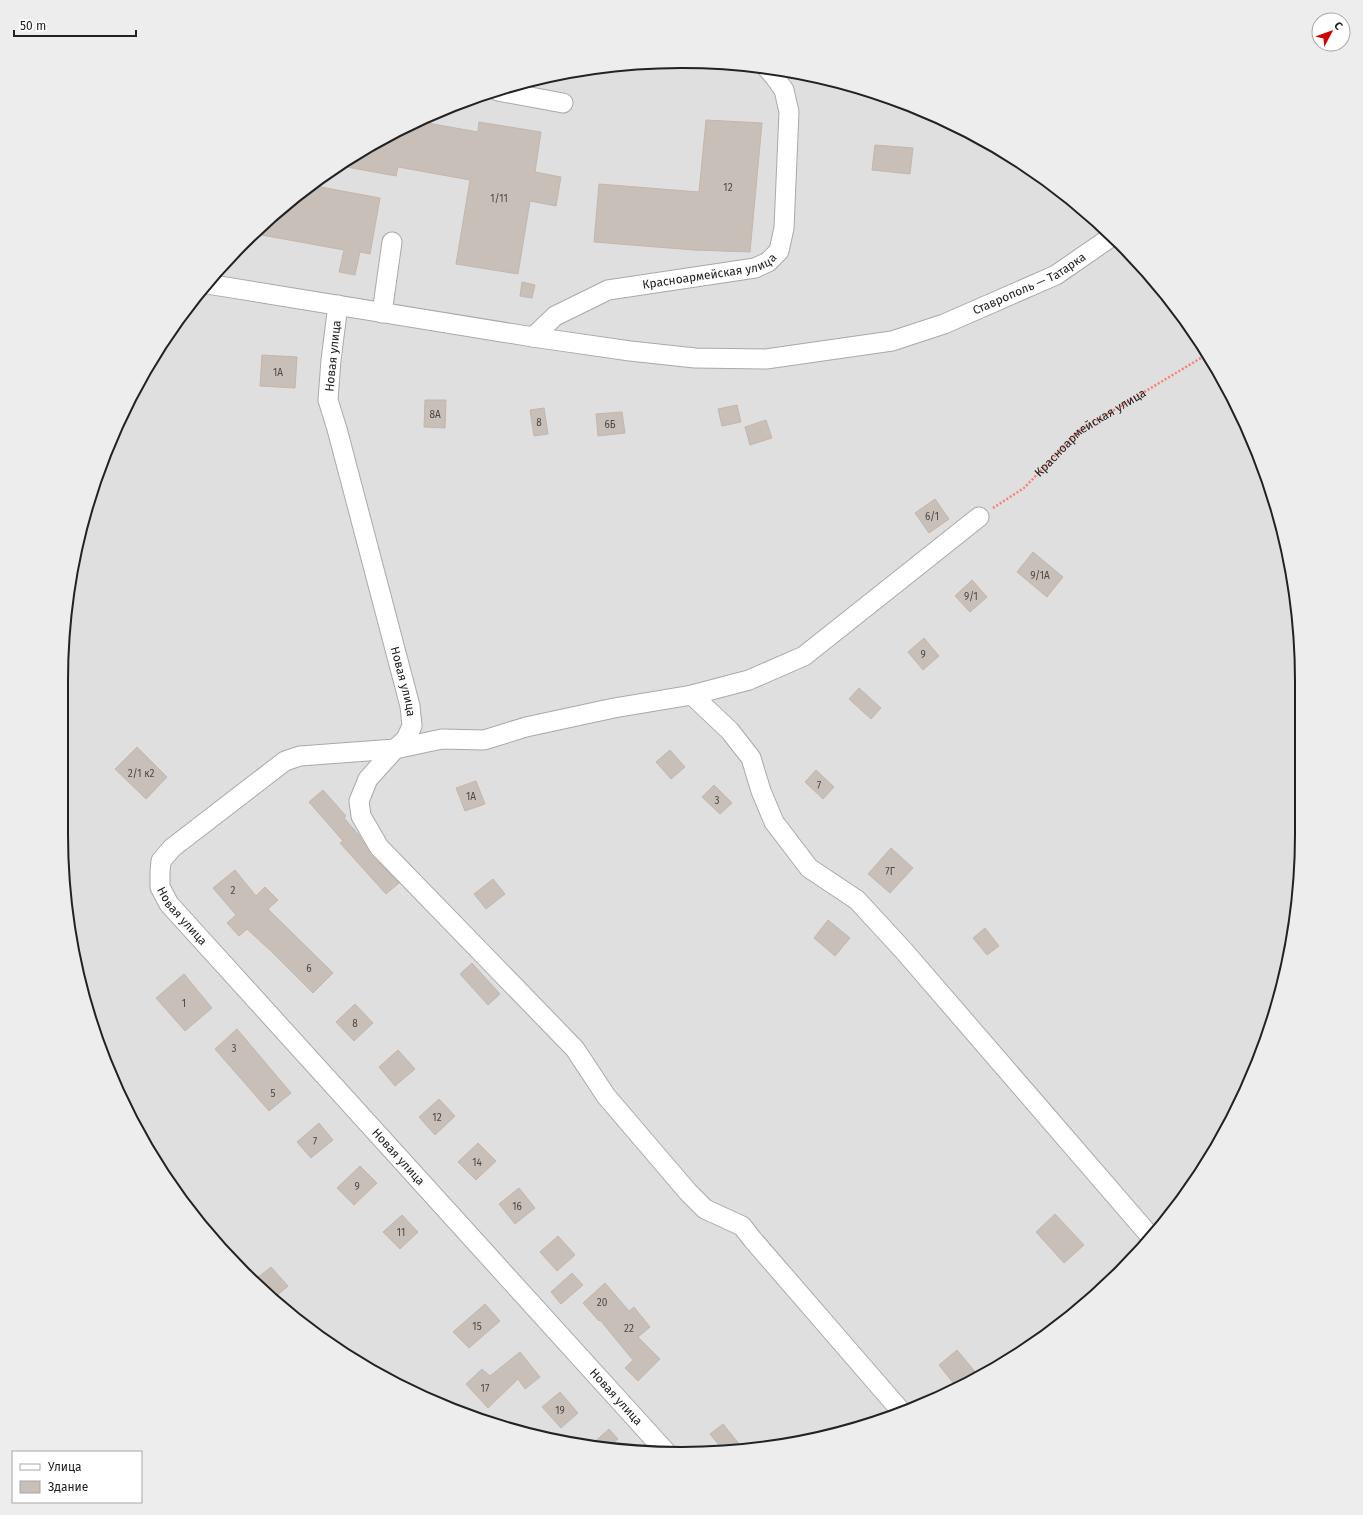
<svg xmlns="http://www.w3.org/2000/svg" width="1363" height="1515" font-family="'Fira Sans',sans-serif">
<rect width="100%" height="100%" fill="#f2efe9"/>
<path fill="#e0dfdf" d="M641,62L763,66L881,94L992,144L1091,215L1174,304L1238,407L1281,521L1301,641V874L1281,994L1238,1108L1174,1211L1120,1272L1059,1326L956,1390L842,1433L762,1449L682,1454L560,1442L482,1421L407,1390L304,1326L243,1272L189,1211L125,1108L94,1033L73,955L61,833L62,641L73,561L108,444L144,371L215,272L304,189L407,125L521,82Z"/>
<g fill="#c7bfb8" stroke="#c4b6ab">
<path d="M706,120L762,123L750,252L694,250L594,242L599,184L699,192Z"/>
<path d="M416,121L478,132L479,122L541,132L535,172L561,177L556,206L530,201L518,274L456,264L470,180L398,167L396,176L341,166L407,125Z"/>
<path d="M875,145L913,148L910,174L872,170Z"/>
<path d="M310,185L380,198L370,254L360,252L355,275L339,272L344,250L256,234L304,189Z"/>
<path d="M522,282L535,285L532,298L520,296Z"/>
<path d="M262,355L297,357L295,388L260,386Z"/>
<path d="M425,400H446L445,428L424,427Z"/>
<path d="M737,405L741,422L722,426L718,409Z"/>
<path d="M544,408L548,434L534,436L530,410Z"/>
<path d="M622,412L625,433L598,436L596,414Z"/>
<path d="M766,420L772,438L750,445L745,427Z"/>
<path d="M935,499L949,519L929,533L915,513Z"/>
<path d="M1033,552L1063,577L1047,597L1017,572Z"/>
<path d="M972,580L987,597L970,612L955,596Z"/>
<path d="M924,638L939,656L923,670L908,652Z"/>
<path d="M859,688L881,708L871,719L849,699Z"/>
<path d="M137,747L167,777L146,799L115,769Z"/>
<path d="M670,750L685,767L671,779L656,762Z"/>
<path d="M816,770L834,787L823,799L805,782Z"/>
<path d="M476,781L485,804L465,811L456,788Z"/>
<path d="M714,785L732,803L720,814L702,797Z"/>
<path d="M323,790L346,816L344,818L359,835L371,855L399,883L386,894L340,843L343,841L309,802Z"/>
<path d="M891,848L913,868L890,893L868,874Z"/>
<path d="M235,870L256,896L265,887L278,900L268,909L333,973L313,993L273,953L247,929L239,936L227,923L236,915L213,888Z"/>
<path d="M493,879L505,894L486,909L474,894Z"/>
<path d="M828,920L850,938L835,956L814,938Z"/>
<path d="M985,928L999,946L987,955L973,938Z"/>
<path d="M472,963L500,994L488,1005L460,974Z"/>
<path d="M184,974L212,1008L185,1031L156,998Z"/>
<path d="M355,1004L373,1023L354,1041L336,1022Z"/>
<path d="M237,1029L291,1093L269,1111L215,1049Z"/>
<path d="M398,1050L415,1069L395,1086L379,1067Z"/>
<path d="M439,1099L455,1116L435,1135L419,1117Z"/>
<path d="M319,1123L333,1140L311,1158L297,1142Z"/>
<path d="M478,1143L496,1161L476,1180L458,1162Z"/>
<path d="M360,1166L377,1183L354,1205L337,1188Z"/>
<path d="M519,1188L535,1208L515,1224L499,1204Z"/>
<path d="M1055,1214L1084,1245L1064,1263L1036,1232Z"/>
<path d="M402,1215L418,1232L400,1249L383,1232Z"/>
<path d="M558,1236L575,1255L557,1271L540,1252Z"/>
<path d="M271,1267L288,1286L274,1298L257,1278Z"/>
<path d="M572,1273L583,1285L561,1304L551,1292Z"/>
<path d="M605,1283L629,1311L634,1307L650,1327L638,1337L660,1359L638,1381L625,1368L633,1360L600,1320L599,1321L583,1303Z"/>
<path d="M485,1304L500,1321L469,1348L453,1332Z"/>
<path d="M957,1350L977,1374L958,1389L939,1365Z"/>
<path d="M520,1352L540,1377L525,1389L518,1379L488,1408L466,1384L482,1369L490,1376Z"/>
<path d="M560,1392L578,1413L561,1428L542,1407Z"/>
<path d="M723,1424L744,1450L724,1451L710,1434Z"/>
<path d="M609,1429L618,1439L608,1447L591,1445Z"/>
</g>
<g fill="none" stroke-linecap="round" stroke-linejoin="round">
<defs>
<g id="minor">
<path d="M498,91L563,103"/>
<path id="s2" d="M207,284L533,337L630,351L695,358L766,359L892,341L944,324L1056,275L1111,237"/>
<path id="s3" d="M338,305L331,360L328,400L337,429L410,706L412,726L406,739L395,749L300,756L285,761L172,848L161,861L160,872V887L169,904L666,1452"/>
<path d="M382,313L392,242"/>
<path id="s4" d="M533,337L555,316L608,290L755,268L768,262L779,251L784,228L789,112L784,90L774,76L766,67"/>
<path d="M692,695L730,731L751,758L761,791L774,822L809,868L857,900L904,951L1151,1237"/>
<path d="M901,1411L753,1240L742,1226L705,1209L688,1192L606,1096L575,1049L379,847L361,816L359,801L368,779L395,749L442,739L484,740L526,727L614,708L692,695L749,680L804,656L979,517"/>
</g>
</defs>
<use href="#minor" stroke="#a9a9a9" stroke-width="21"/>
<path stroke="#fa8072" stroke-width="2.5" stroke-dasharray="2 2" stroke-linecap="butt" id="s1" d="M993,508L1024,488L1079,431L1206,355"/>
<use href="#minor" stroke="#fff" stroke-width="19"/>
</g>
<g text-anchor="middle" stroke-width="3" stroke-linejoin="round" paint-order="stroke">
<g font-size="10" fill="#4b4948">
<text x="728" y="191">12</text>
<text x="499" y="202">1/11</text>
<text x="278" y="376">1А</text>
<text x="435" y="418">8А</text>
<text x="539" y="426">8</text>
<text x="610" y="428">6Б</text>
<text x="932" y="520">6/1</text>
<text x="1040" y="579">9/1А</text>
<text x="971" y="600">9/1</text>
<text x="923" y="658">9</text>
<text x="141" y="777">2/1 к2</text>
<text x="819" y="789">7</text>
<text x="471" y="800">1А</text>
<text x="717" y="804">3</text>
<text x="890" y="875">7Г</text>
<text x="233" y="894">2</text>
<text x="309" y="972">6</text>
<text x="184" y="1007">1</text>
<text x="355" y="1027">8</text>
<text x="234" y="1052">3</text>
<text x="273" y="1097">5</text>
<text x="437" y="1121">12</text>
<text x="315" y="1145">7</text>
<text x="477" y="1166">14</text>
<text x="357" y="1190">9</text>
<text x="517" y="1210">16</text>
<text x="401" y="1236">11</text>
<text x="602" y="1306">20</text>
<text x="477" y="1330">15</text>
<text x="629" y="1332">22</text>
<text x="485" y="1392">17</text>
<text x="560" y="1414">19</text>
</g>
<g font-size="12" fill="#222" stroke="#fff">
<text dy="4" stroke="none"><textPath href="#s4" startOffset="193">Красноармейская улица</textPath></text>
<text dy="4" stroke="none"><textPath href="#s2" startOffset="841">Ставрополь — Татарка</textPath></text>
<text transform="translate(333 356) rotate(-84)" y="4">Новая улица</text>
<text dy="4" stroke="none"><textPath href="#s1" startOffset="124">Красноармейская улица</textPath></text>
<text dy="4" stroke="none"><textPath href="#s3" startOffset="387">Новая улица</textPath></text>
<text dy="4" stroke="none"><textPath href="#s3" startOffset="795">Новая улица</textPath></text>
<text dy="4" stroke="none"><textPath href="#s3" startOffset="1119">Новая улица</textPath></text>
<text dy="4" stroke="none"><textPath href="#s3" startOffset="1443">Новая улица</textPath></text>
</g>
</g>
<path d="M0 0H1363V1515H0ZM681 68H682A613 613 0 0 1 1295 681V834A613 613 0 0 1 682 1447H681A613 613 0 0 1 68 834V681A613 613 0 0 1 681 68Z" fill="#ededed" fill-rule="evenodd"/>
<path fill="none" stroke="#222" stroke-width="2" d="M681 68H682A613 613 0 0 1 1295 681V834A613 613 0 0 1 682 1447H681A613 613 0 0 1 68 834V681A613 613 0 0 1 681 68Z"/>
<rect x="12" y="1451" width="130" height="52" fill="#ffffff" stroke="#a7a7a7"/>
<rect x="20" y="1464" width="20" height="6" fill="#ffffff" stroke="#a7a7a7"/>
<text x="48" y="1471" font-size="12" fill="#222222">Улица</text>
<rect x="20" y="1481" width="20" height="12" fill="#c7bfb8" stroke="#a7a7a7"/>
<text x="48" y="1491" font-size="12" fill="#222222">Здание</text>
<g transform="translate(1331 32) rotate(49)"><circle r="19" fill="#ffffff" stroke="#a7a7a7"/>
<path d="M0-3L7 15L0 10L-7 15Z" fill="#d40000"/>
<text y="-6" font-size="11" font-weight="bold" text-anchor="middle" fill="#222222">С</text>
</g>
<path d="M14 30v6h122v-6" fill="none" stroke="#222222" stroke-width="2"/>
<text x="20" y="30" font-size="12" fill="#222222" stroke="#ffffff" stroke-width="3" paint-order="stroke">50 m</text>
</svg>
